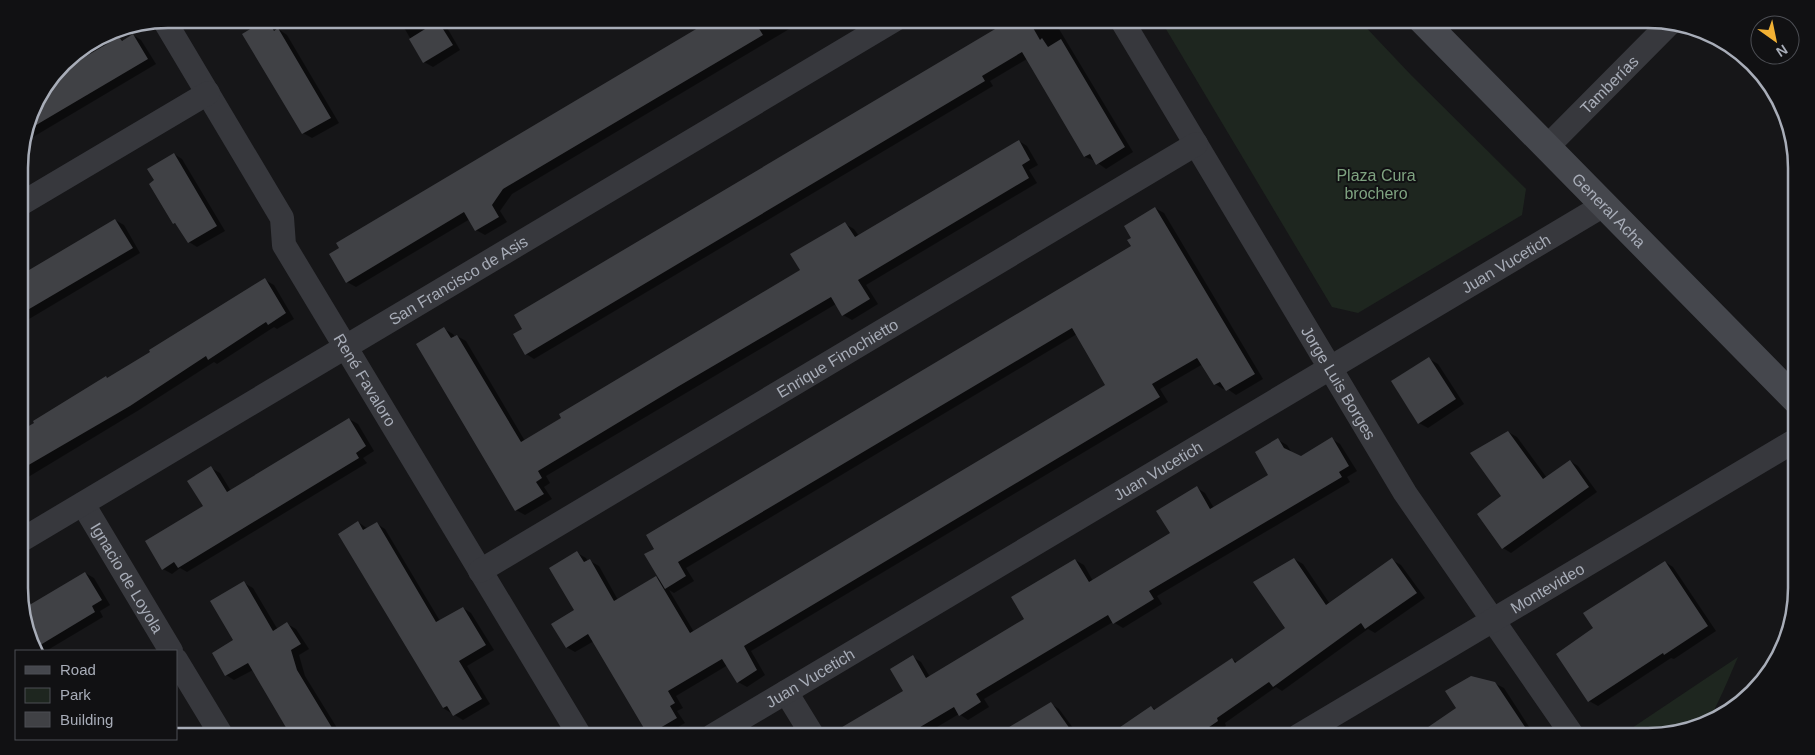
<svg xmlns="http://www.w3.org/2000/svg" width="1815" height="755" font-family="Helvetica,sans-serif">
<rect width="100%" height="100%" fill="#161618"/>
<g fill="#1e261f">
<path d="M1160,19H1358L1411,75L1526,189L1522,215L1358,313L1332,307Z"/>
<path d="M1738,657C1733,668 1713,717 1706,723C1690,737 1640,736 1620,736Z"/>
</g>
<g fill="#0007" fill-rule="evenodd">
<path d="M399,19H442L460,50L433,67L424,62Z"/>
<path d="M716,19H806L512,194L500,211L507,222L485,235L476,230L470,219L356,287L347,282L341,248L378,220Z"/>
<path d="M1003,19H1053L1133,152L1106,169L1095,161L1085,157L1027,59L990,81L993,86L534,359L526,354L1006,24Z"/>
<path d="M267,21L287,35L339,123L312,138L303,133Z"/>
<path d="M133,35L141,40L156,64L23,143L34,101L119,38L124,41Z"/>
<path d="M1019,141L1027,146L1038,165L1029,170L1037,183L866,285L878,304L852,320L843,315L836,304L546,476L550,483L544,487L552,499L525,515L516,510L444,329L453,334L455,337L457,336L466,341L525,441L801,270L845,224L854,229L859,236Z"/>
<path d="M174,154L182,159L225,231L197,247L189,242L179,226L174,223L156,181Z"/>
<path d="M1155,208L1164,213L1263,379L1236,395L1226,388L1223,389L1215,384L1203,364L1160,389L1168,402L751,651L765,675L747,687L738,682L728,665L676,696L683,708L677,711L685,723L663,736H653L649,734L594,641L575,652L566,647L575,610L577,553L586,558L588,562L590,561L599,566L618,600L656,577L661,580L646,554L1132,247ZM1077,334L1107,385L694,632L669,590L674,593L694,581L686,568Z"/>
<path d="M115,220L124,225L140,253L19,325V277Z"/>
<path d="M265,280L274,285L294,319L277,329L274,327L217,364L214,362L139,410L20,482V433L108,379Z"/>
<path d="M1429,359L1438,364L1464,404L1428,428L1419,423Z"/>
<path d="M349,419L358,424L374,451L363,458L367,463L187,572L180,568L172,574L163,569L205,506L211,468L220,473L231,491Z"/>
<path d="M1508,432L1517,437L1547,478L1570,461L1578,466L1597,492L1511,553L1503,548V497Z"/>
<path d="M1332,439L1340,444L1357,471L1347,477L1350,482L1157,596L1162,604L1123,628L1113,622L984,699L989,707L968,720L959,714L922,736H854L847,725L904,691L913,657L921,662L930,677L1026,620L1075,560L1084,565L1093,581L1172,534L1197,488L1205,493L1214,508L1270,476L1278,440L1287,445L1292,453L1301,458Z"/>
<path d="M358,522L368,529L377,524L385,529L440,621L463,608L471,613L494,650L467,666L490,704L463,720L443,708Z"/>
<path d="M1294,559L1303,564L1330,604L1392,560L1401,565L1425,598L1375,633L1368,629L1282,691L1276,687L1225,723L1226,726L1212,736H1109L1151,707L1157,710L1232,659L1238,663L1287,628Z"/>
<path d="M1665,562L1673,567L1716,631L1674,659L1671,658L1598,706L1589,701L1558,654L1595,629Z"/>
<path d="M85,573L94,578L110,605L100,611L103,617L46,651H38L22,611Z"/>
<path d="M244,583L253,588L278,630L287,624L296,629L309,649L299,655L305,676L342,736H292L253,670L234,680L226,675L235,641Z"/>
<path d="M1494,683L1504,688L1535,736H1409L1415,732L1419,734Z"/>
<path d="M1051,704L1059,709L1079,736H1018L1012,727Z"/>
</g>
<g fill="#404145">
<path d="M267,19L274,31L278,28L331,118L302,134L242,34Z"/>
<path d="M713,19H753L763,35L503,189L492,205L499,217L475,231L464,212L346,283L329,254L339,248L336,243Z"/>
<path d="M1012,19H1028L1040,40L1042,38L1048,47L1061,39L1125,147L1096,165L1090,154L1084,157L1022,52L982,76L985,81L525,355L513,334L522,329L514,315Z"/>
<path d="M438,21L453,45L423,63L409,39Z"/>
<path d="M133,34L148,59L26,131L34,101L54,75L119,37L122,41Z"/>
<path d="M1019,140L1030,160L1022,165L1029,178L858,280L870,299L842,316L831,297L679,386L538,471L542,478L536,482L544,494L515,511L416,344L444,327L451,338L457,335L521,442L561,418L559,414L800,270L790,254L845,222L855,237Z"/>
<path d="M174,153L217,226L188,243L175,223L173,224L149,184L154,180L147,169Z"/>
<path d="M1155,207L1255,374L1226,391L1220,382L1214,385L1197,358L1152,384L1160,397L744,646L757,670L737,683L722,659L668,691L675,703L670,706L677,718L648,735L588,634L566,648L551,624L574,610L549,568L577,551L584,562L590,559L614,601L656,576L690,633L1105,385L1072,328L678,562L686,576L665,589L644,554L654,549L646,535L1131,246L1127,240L1131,238L1124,226Z"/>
<path d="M115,219L133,248L19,315V276Z"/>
<path d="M265,278L286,313L268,325L266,322L208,360L206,356L130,406L20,470V431L34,423L33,421L106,376L107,378L150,352L149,350Z"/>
<path d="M1429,357L1456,399L1418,424L1391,381Z"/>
<path d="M349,418L366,446L356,453L359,458L178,568L174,562L162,570L145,541L203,506L187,481L211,466L227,492Z"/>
<path d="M1508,431L1543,479L1570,460L1589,487L1502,549L1477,514L1501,496L1470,453Z"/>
<path d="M1332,437L1349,466L1339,472L1342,477L1149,591L1154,599L1113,624L1108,615L976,694L981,702L959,716L954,707L905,736H827L903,691L890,669L913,655L926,678L1024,619L1011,597L1075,559L1089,582L1170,533L1156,511L1197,486L1210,509L1268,475L1255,452L1278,438L1284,448L1301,456Z"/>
<path d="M358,521L363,530L377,522L436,622L463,607L486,645L459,661L482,699L453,716L447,706L443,708L338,534Z"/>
<path d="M1294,558L1326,605L1392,558L1417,593L1365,629L1361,623L1273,687L1269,682L1217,718L1218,721L1196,736H1107L1151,706L1154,710L1232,658L1235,663L1285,628L1253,582Z"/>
<path d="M1665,561L1708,626L1664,655L1663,653L1588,702L1556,654L1593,628L1583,613Z"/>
<path d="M85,572L102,600L92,606L95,612L37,647L21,610Z"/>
<path d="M244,581L273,631L287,622L301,644L291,650L297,670L337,736H291L248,663L225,676L212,653L233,640L210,601Z"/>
<path d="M1471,676L1495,682L1531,736H1415L1456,708L1445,691Z"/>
<path d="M1051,702L1075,736H994Z"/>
</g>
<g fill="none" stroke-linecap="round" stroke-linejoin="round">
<g stroke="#37383d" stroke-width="24">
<path id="s1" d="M1121,19L1405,493L1573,736"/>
<path id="s2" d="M164,20L282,218L284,245L580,736"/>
<path id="s3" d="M1547,147L1670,23"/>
<path d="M19,205L208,93"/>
<path id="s4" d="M83,504L171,651"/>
<path id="s5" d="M20,541L896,19"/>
<path id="s6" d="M480,571L1196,144"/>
<path d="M176,660L222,736"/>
<path d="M786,692L813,736"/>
<path id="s7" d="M712,736L1604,205"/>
<path id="s8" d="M1298,736L1796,440"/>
</g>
<path stroke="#45474d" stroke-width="28" id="s9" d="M1421,19L1796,400"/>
</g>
<g text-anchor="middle" stroke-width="4" stroke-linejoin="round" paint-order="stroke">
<g font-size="16" fill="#a8adb8" stroke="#111113">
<text dy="6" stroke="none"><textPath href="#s3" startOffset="88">Tamberías</textPath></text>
<text dy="6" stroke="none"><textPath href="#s9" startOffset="268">General Acha</textPath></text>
<text dy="6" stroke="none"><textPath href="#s7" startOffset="924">Juan Vucetich</textPath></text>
<text dy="6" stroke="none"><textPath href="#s5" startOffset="510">San Francisco de Asis</textPath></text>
<text dy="6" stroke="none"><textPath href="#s6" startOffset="416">Enrique Finochietto</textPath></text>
<text dy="6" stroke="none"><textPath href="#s2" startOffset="415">René Favaloro</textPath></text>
<text dy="6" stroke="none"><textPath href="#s1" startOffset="424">Jorge Luis Borges</textPath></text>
<text dy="6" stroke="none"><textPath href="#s7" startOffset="519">Juan Vucetich</textPath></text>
<text dy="6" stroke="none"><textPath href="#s4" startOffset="86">Ignacio de Loyola</textPath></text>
<text dy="6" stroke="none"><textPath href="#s8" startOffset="290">Montevideo</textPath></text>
<text dy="6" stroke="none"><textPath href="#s7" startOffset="114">Juan Vucetich</textPath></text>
</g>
<g font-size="16" fill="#7fa381" stroke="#111113">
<text x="1376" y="181">Plaza Cura<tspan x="1376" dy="18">brochero</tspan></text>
</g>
</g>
<path d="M0 0H1815V755H0ZM168 28H1648A140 140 0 0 1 1788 168V588A140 140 0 0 1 1648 728H168A140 140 0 0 1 28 588V168A140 140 0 0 1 168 28Z" fill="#111113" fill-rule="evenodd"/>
<path fill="none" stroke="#a8adb8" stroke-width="2.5" d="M168 28H1648A140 140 0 0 1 1788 168V588A140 140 0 0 1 1648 728H168A140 140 0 0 1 28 588V168A140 140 0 0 1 168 28Z"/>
<rect x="15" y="650" width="162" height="90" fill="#111113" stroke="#4d4f55"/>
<rect x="25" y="666" width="25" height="8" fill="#45474d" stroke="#4d4f55"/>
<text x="60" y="675" font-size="15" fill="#a8adb8">Road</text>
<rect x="25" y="688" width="25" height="15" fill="#1e261f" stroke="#4d4f55"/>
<text x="60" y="700" font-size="15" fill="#a8adb8">Park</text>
<rect x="25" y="712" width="25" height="15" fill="#404145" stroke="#4d4f55"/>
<text x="60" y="725" font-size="15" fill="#a8adb8">Building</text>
<g transform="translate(1775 40) rotate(147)"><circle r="24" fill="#111113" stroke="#4d4f55"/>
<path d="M0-4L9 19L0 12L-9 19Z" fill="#f2b134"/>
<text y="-8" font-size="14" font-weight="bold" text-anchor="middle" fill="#a8adb8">N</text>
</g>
</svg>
